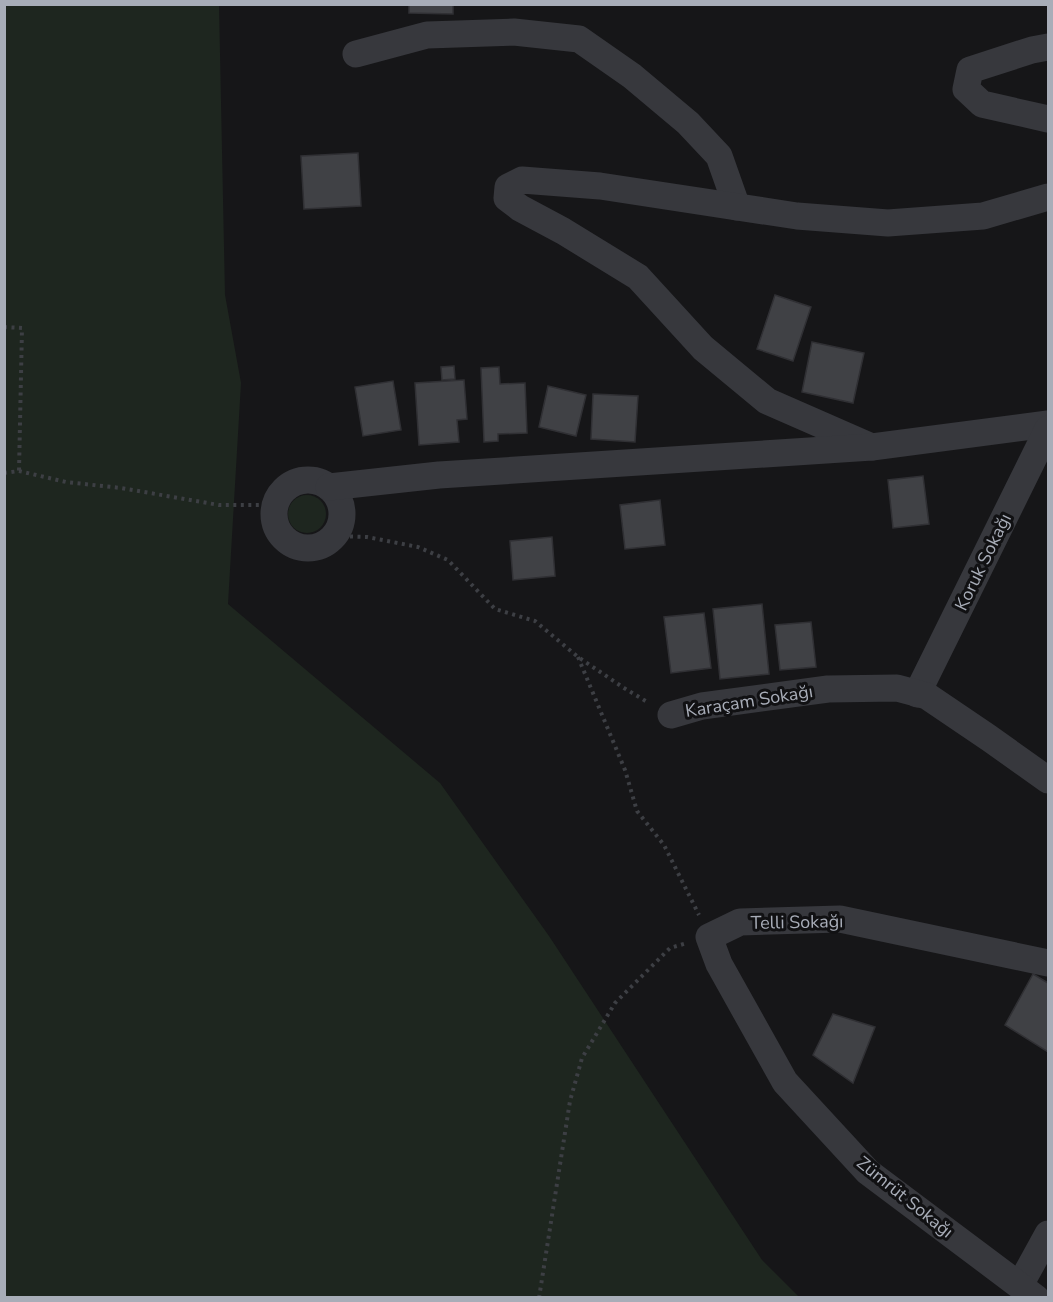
<svg xmlns="http://www.w3.org/2000/svg" width="1053" height="1302" font-family="'Nunito Sans',sans-serif">
<rect width="100%" height="100%" fill="#161618"/>
<g fill="#1e261f">
<path d="M5,4L219,5L225,295L241,383L228,604L440,783L549,936L762,1260L799,1297H5Z"/>
<circle cx="307" cy="514" r="19"/>
</g>
<g fill="#404145" stroke="#303034" stroke-width="1.5">
<path d="M409,4H453V14L409,13Z"/>
<path d="M358,153L361,206L304,209L301,156Z"/>
<path d="M775,295L811,307L793,361L757,349Z"/>
<path d="M812,342L864,353L853,403L802,392Z"/>
<path d="M454,366L455,379L442,380L441,367Z"/>
<path d="M499,367L500,384L525,383L527,433L498,434V441L484,442L481,368Z"/>
<path d="M464,380L467,419L457,420L459,442L419,445L415,383Z"/>
<path d="M393,381L401,430L363,436L355,387Z"/>
<path d="M548,386L586,395L576,436L539,427Z"/>
<path d="M593,394L638,396L635,442L591,439Z"/>
<path d="M923,476L929,524L893,528L888,480Z"/>
<path d="M660,500L665,545L625,549L620,505Z"/>
<path d="M552,537L555,576L513,580L510,541Z"/>
<path d="M762,604L769,674L720,679L713,609Z"/>
<path d="M704,613L711,668L671,673L664,617Z"/>
<path d="M811,622L816,667L780,670L775,625Z"/>
<path d="M1033,974L1048,983V1052L1005,1025Z"/>
<path d="M833,1014L875,1027L853,1083L813,1055Z"/>
</g>
<g fill="none" stroke-linecap="round" stroke-linejoin="round">
<g stroke="#3d3f44" stroke-width="4" stroke-dasharray="3 4.5" stroke-linecap="butt">
<path d="M4,327L22,328L19,471"/>
<path d="M4,473L19,471L66,482L121,488L219,505H275"/>
<path d="M335,536L367,537L418,547L448,560L495,609L535,621L578,657L624,688L649,703"/>
<path d="M578,657L625,770L637,811L664,845L699,915"/>
<path d="M539,1298L570,1101L582,1058L615,1003L670,948L687,943"/>
</g>
<g stroke="#37383d" stroke-width="27">
<path d="M1048,47L1032,50L970,70L966,89L982,104L1048,119"/>
<path d="M356,54L427,35L514,32L579,39L632,76L688,123L719,156L737,207"/>
<path d="M872,447L767,401L703,348L638,277L563,231L520,208L507,198L508,187L522,180L600,186L797,216L888,223L983,216L1048,197"/>
<circle cx="308" cy="514" r="34"/>
<path d="M329,487L439,475L872,447L1048,424"/>
<path d="M917,694L1048,429"/>
<path d="M671,715L702,706L828,689L897,688L927,696L989,738L1048,780"/>
<path d="M1020,1285L1048,1234"/>
<path d="M1036,1298L868,1172L785,1082L719,964L709,937L740,922L840,919L1048,963"/>
</g>
</g>
<g text-anchor="middle" stroke-width="6" stroke-linejoin="round" paint-order="stroke">
<g font-size="18" fill="#a8adb8" stroke="#111113">
<text transform="translate(983 562) rotate(-64)" y="6">Koruk Sokağı</text>
<text transform="translate(749 701) rotate(-9)" y="6">Karaçam Sokağı</text>
<text transform="translate(797 922) rotate(-1)" y="6">Telli Sokağı</text>
<text transform="translate(905 1197) rotate(39)" y="6">Zümrüt Sokağı</text>
</g>
</g>
<rect width="1053" height="1302" fill="none" stroke="#a8adb8" stroke-width="12"/>
</svg>
